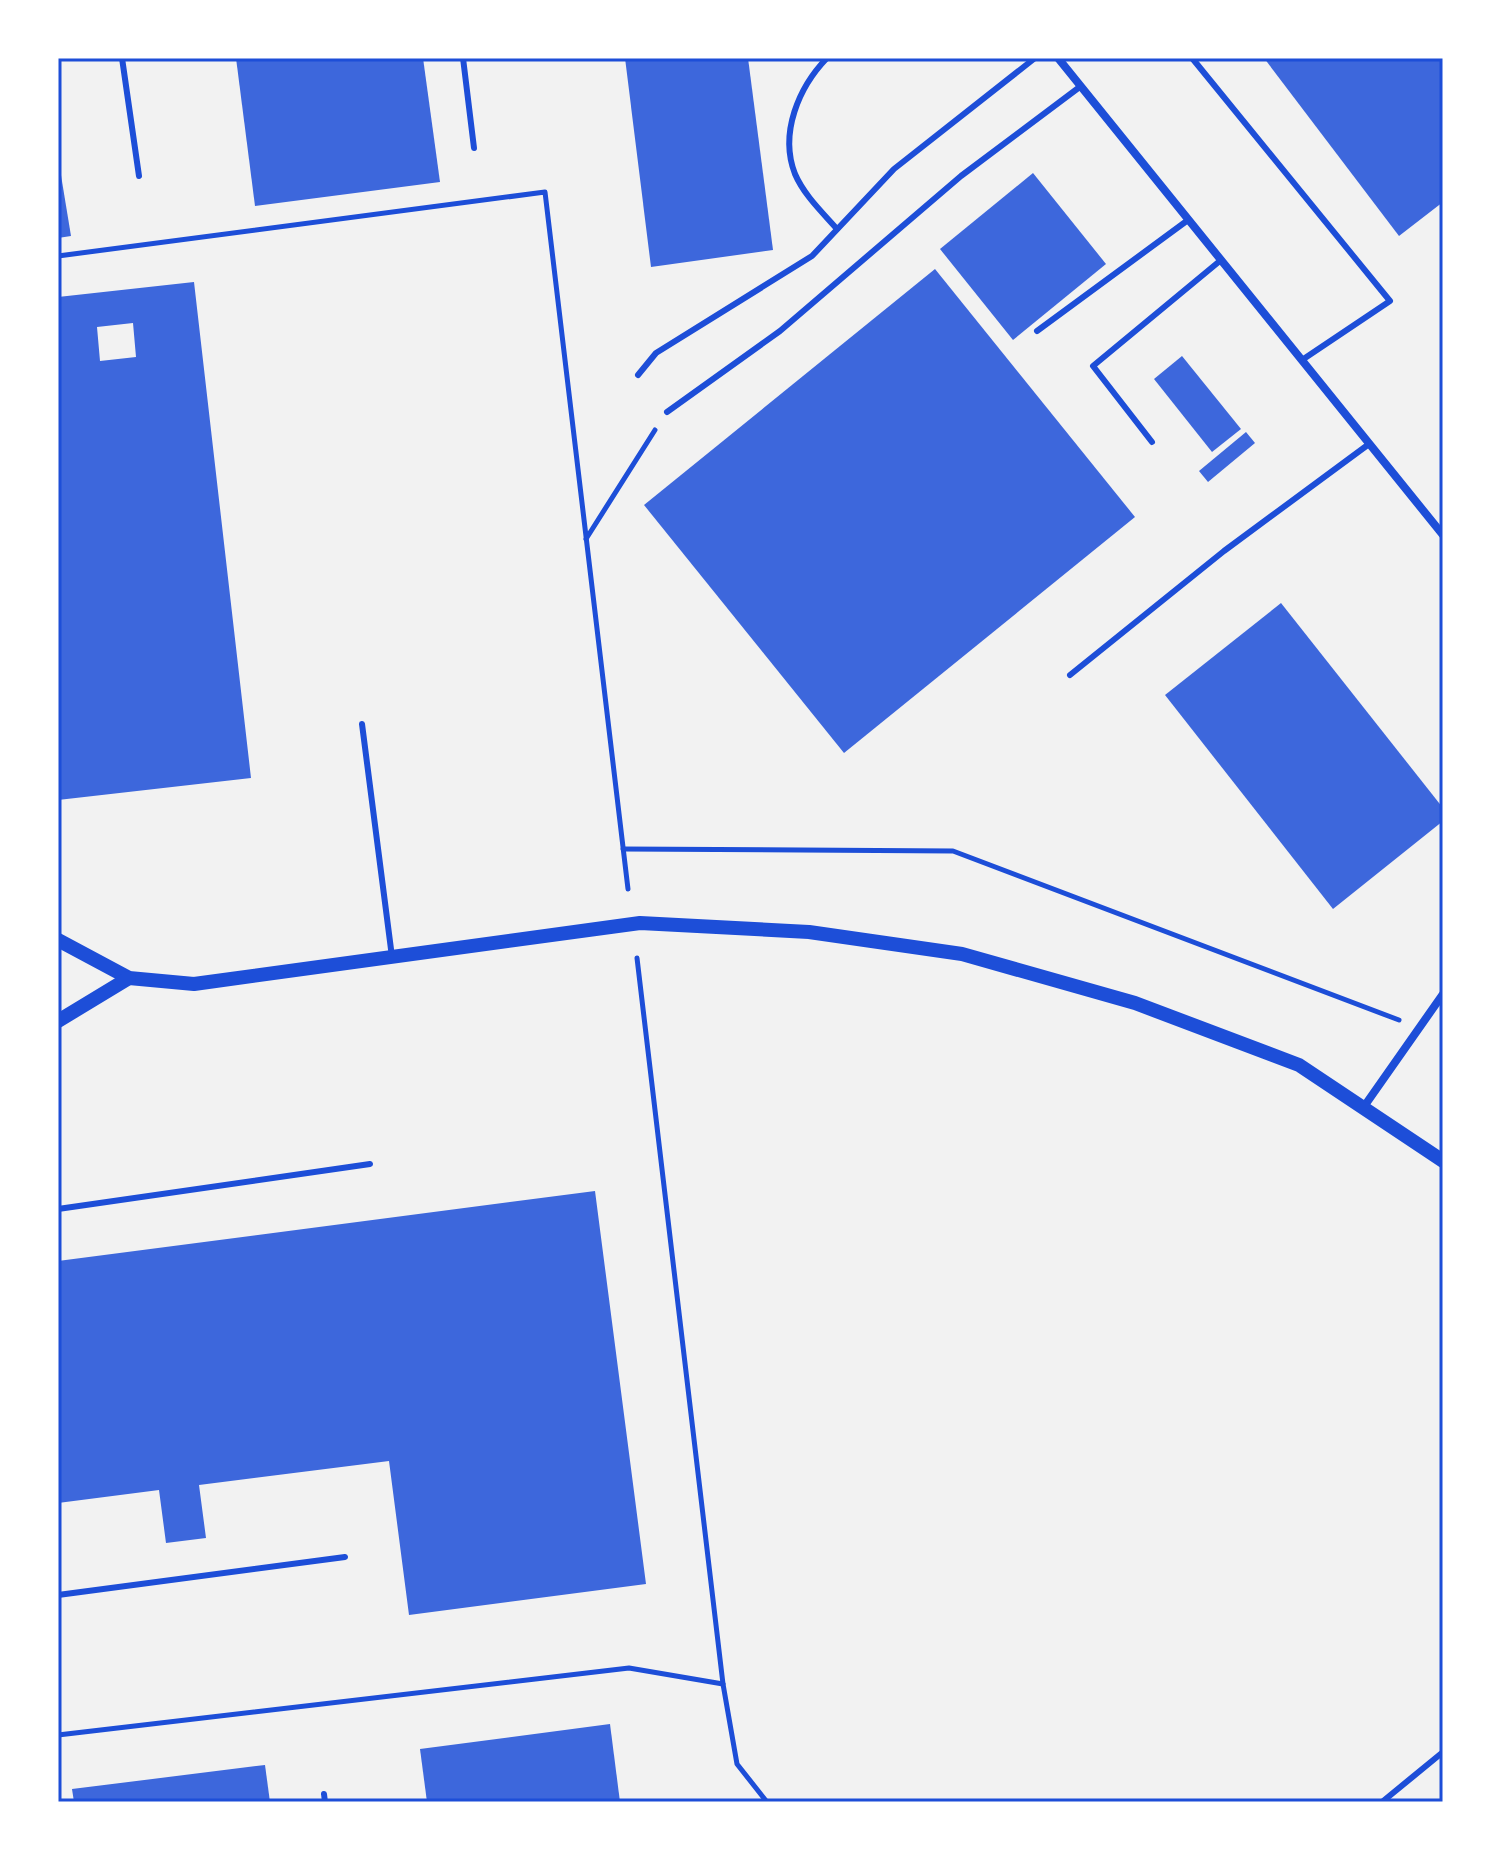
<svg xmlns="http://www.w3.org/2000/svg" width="1501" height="1860" font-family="Manrope,sans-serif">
<rect width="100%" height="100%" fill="#f2f2f2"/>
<g fill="#3d67dc" fill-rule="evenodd">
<path d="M236,58H423L440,182L255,206Z"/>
<path d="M625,58H748L773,250L651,267Z"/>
<path d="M1264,58H1443V202L1399,236Z"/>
<path d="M58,157L71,236L58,238Z"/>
<path d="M1033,173L1106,264L1013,340L940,249Z"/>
<path d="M935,269L1135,517L844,753L644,505Z"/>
<path d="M194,282L251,778L58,800V297ZM133,323L136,357L100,361L97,327Z"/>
<path d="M1182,356L1241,429L1212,452L1154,379Z"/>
<path d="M1246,432L1255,443L1208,482L1199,471Z"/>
<path d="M1281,603L1443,808V821L1333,909L1165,695Z"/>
<path d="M595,1191L646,1584L409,1615L389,1461L199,1485L206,1538L166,1543L159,1490L58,1503V1261Z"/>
<path d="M610,1724L620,1802H427L420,1749Z"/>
<path d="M265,1765L270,1802H74L72,1789Z"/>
</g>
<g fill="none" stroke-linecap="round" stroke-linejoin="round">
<g stroke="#1d4ed8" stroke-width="5">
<path d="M58,256L545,192L628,889"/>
<path d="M586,539L655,430"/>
<path d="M623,849L953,851L1399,1020"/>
<path d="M637,958L723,1684L737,1764L767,1802"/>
<path d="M58,1735L629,1668L723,1684"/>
</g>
<g stroke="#1d4ed8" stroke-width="6">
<path d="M122,58L139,176"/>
<path d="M463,58L474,148"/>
<path d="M827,58C799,87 779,133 795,174C804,195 822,212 837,229"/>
<path d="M1192,58L1390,301L1302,360"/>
<path d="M1037,331L1188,220"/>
<path d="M638,375L656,353L812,256L894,169L1035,58"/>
<path d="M667,412L780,331L961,176L1081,86"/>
<path d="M1152,442L1093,366L1221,260"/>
<path d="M1070,675L1224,551L1369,444"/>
<path d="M362,724L392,957"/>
<path d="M58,1209L370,1164"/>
<path d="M58,1595L345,1557"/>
<path d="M324,1794L325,1802"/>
<path d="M1382,1802L1443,1752"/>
</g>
<g stroke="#1d4ed8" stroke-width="8">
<path d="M1058,58L1443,535"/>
<path d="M1363,1108L1443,994"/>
</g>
<g stroke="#1d4ed8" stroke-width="14">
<path d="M58,940L129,978L194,984L640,923L809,932L962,954L1135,1003L1299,1065L1443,1161"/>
<path d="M58,1021L129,978"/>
</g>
</g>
<rect width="1501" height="1860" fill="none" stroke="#ffffff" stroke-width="120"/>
<rect x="60" y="60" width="1381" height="1740" fill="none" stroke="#1d4ed8" stroke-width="3"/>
</svg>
